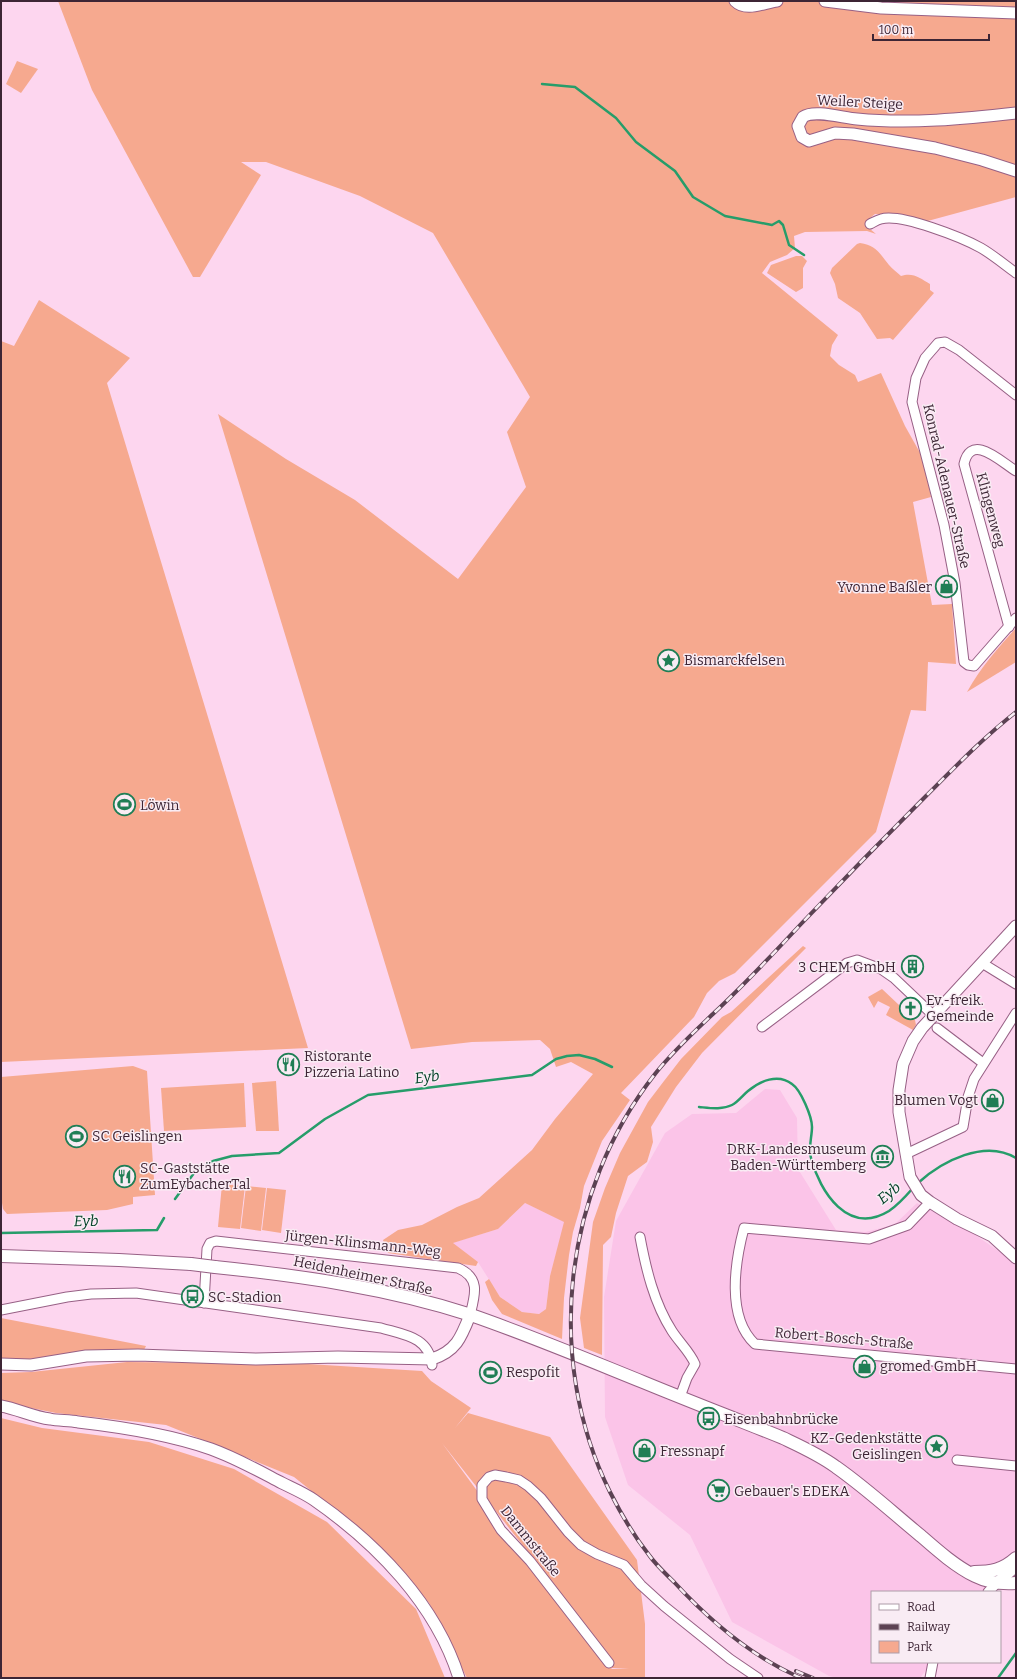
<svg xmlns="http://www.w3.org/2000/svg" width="1017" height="1679" font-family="Bitter,serif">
<rect width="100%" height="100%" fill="#fdd6ef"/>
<g fill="#fbc4e8">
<path d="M765,1089L780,1090L797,1118L798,1169L836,1230L865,1232L894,1225L917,1203L968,1230L1013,1261L1016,1267V1549L986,1592H872V1662H932L920,1678H837L829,1676L732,1622L690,1535L628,1485L605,1417L604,1297L616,1221L665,1133L692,1114L736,1113Z"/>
<path d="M525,1203L565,1222L550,1276L546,1309L539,1314L522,1312L500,1297L478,1262L452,1243L498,1229Z"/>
</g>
<g fill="#f6a98f" fill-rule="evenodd">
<path d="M58,1H1016V197L924,222L901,216L875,214L870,218L868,223L870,229L876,234L867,231L805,232L794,236L795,248L787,255L770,262L762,273L838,335L832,345L830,356L839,365L855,375L858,382L881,373L905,426L923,458L931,497L913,502L932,605L952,604L956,664L928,662L926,711L911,710L876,832L735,973L719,981L707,993L694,1017L621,1093L630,1100L602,1141L584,1186L580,1208L573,1232L569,1255L564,1298L562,1339L502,1314L492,1300L485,1282L489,1279L500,1297L522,1312L539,1314L546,1309L550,1276L564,1222L525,1203L498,1229L453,1243L478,1262L476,1266L388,1253L383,1240L398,1230L422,1225L457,1207L479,1198L532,1150L555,1119L593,1074L571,1062L556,1067L550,1049L540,1040L472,1042L411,1049L218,414L286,459L355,500L458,579L526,487L507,432L530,397L433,233L360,196L266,162H241L261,175L200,277H193L92,90Z"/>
<path d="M17,61L38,69L21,93L6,84Z"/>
<path d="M860,243C876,245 880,254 889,265C892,269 897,272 901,276C913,272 920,278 930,284V290L934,293L893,340L890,338L877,339L860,313L838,298L835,284L830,273L832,268L857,244Z"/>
<path d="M796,256H802L807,261L803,268V288L796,292L767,273L771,265Z"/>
<path d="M39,300L130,358L107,383L308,1048L1,1062V341L14,346Z"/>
<path d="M1016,628V662L967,692C980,668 998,648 1016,628Z"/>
<path d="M803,946L806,948L702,1053L676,1087L651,1127L653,1142L647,1162L628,1176L616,1213L611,1237L603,1245L602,1355L584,1348L580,1318L593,1222L605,1188L620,1153L648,1102L664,1081L681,1059L722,1017L731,1012Z"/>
<path d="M882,989L915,1020L916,1025L913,1030L886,1015L890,1007L878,1001L874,1008L868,997Z"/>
<path d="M133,1066L147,1071L155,1195L133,1197V1204L107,1210L7,1214L3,1209L2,1203H1V1077Z"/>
<path d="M276,1081L279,1131H256L252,1083Z"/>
<path d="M244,1083L246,1127L164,1131L161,1088Z"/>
<path d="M222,1184L245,1186L240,1229L218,1227Z"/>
<path d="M246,1186L266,1188L261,1231L241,1228Z"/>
<path d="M267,1188L286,1190L281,1233L262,1230Z"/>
<path d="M1,1318L146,1346L144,1350L85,1351L29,1359L1,1360Z"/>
<path d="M127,1362L308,1364L422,1371L431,1381L471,1408L455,1428L468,1413L550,1437L637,1560L645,1624V1678H467L429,1603L363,1532L294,1477L166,1425L56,1413L1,1402V1373L31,1372ZM442,1443L528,1552L612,1668L629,1669H612L586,1639Z"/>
<path d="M1,1418L42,1428L149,1442L234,1469L327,1522L416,1609L445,1678H1Z"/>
</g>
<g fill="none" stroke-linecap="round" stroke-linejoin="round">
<g stroke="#269d6a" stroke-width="2.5">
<path d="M542,84L575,87L616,118L636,142L675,171L693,197L725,216L772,225L779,221L783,225L789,245L804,255"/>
<path d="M699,1107C710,1108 722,1110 732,1105C738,1102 743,1095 748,1091C760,1081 778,1073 792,1084C801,1090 812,1117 812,1127C812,1137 808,1148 811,1158C820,1192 848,1236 889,1211C898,1205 906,1196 913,1188"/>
<path d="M918,1183C942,1161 985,1139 1016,1158"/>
<path d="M175,1199L197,1169L213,1161L232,1156L279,1153L325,1119L368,1095L532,1075L556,1059L567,1056L579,1055L595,1059L612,1067"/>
<path d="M1,1233L157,1230L164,1218"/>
<path d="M998,1678L1016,1653"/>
</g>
<defs>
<g id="minor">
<path d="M870,224C874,222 877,220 881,219C901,213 963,238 981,248C993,255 1005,265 1016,273"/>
<path d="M1016,395L959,350L945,342L938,343L925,358L921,367L916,378L912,402L944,525L955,583L964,662L968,665L974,666L1016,618"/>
<path d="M1009,627L964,464C971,432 1001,462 1016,471"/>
<path d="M982,963L1016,984"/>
<path d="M762,1027L847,963L857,960L881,969L894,978L933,1015"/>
<path d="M937,1028L983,1063"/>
<path d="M906,1154L963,1127L968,1097L974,1079L1016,1013"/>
<path d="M930,1202L908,1225L869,1239L744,1228C735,1262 726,1317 755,1344L1016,1369"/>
<path d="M640,1237C646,1269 654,1303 672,1331C679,1342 690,1352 695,1364L687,1378L680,1397"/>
<path d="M204,1303L207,1249L210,1243L216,1241L458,1268C481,1278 475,1295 470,1315"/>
<path d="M1,1310L67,1297L91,1294L136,1293L381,1328C405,1335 429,1337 432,1365"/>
<path d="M957,1460L1016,1466"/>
<path d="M988,1592L998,1582"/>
<path d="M609,1663L530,1561L501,1530L482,1499V1485L489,1477L495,1475L506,1477L519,1480L528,1486L541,1498L568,1532L581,1545L597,1554L624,1565L641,1585L664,1606L730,1659L758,1678"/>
<path d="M930,1678L933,1662"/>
</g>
<g id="tertiary">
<path d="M735,1C746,12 763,3 777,1"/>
<path d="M825,1L881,8L1016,13"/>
<path d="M1016,113C964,119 909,124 857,119C843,118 814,109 803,117L798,126L802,137L809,141L835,133L853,134L935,148L982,160L1016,171"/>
<path d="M1016,926L922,1028L913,1041L903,1064L899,1090V1112L910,1177L921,1195L930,1202L957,1219L992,1236L1016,1258"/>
<path d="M1,1364L31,1365L86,1356L138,1355L256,1359L338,1357L432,1359C456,1351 461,1338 470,1315"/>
<path d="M1,1406C18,1409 33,1417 50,1419C59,1421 69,1420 78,1422C122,1427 168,1434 211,1449C236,1458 259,1471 282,1483C292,1488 304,1493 314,1500C376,1543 436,1604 459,1678"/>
<path d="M998,1582L1016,1566"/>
</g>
<g id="secondary">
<path d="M1,1256L119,1260L191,1264"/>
<path d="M215,1267C302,1276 388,1288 471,1315C529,1335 586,1359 643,1382C689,1401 736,1419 783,1438C802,1447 820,1455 836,1467C866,1488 893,1513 921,1536C937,1550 955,1566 975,1576C987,1582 1002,1584 1016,1583"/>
<path d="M974,1572C991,1572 1003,1570 1016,1558"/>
</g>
</defs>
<use href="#minor" stroke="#976085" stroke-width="11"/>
<use href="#tertiary" stroke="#976085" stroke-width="13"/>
<use href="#secondary" stroke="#976085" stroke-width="14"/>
<use href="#minor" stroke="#fff" stroke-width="9"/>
<use href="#tertiary" stroke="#fff" stroke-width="11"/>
<use href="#secondary" stroke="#fff" stroke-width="12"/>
<defs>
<g id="rail">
<path d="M796,1671L813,1678"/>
<path d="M801,1678C752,1657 710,1621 674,1582C666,1574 656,1565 649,1555C634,1536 621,1514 610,1492C544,1359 563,1191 655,1074C673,1051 694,1032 715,1012C745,984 773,954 801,924C842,881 884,838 926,796C955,767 984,737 1016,712"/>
</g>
</defs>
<use href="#rail" stroke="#5c4253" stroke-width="4"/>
<use href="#rail" stroke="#f9ecf4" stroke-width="2.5" stroke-dasharray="8" stroke-linecap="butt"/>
<defs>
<path id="secondary-bridge" d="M191,1264L215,1267"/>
</defs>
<use href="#secondary-bridge" stroke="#976085" stroke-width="14" stroke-linecap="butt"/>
<use href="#secondary-bridge" stroke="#fff" stroke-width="12"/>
</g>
<defs>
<symbol id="shop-ring" viewBox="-11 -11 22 22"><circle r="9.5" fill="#f9ecf4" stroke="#207e55" stroke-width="1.5"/><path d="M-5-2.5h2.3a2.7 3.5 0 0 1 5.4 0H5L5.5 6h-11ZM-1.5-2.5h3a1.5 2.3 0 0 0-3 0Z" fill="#207e55"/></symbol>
<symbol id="sight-ring" viewBox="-11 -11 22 22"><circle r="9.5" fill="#f9ecf4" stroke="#207e55" stroke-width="1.5"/><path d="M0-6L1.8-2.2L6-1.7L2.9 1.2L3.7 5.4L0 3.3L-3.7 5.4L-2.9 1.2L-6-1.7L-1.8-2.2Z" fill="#207e55"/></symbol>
<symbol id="stadium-ring" viewBox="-11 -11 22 22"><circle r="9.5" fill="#f9ecf4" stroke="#207e55" stroke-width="1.5"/><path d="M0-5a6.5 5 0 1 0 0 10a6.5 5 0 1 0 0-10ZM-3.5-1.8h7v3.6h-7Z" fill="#207e55"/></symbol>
<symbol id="building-ring" viewBox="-11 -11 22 22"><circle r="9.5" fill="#f9ecf4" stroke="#207e55" stroke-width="1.5"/><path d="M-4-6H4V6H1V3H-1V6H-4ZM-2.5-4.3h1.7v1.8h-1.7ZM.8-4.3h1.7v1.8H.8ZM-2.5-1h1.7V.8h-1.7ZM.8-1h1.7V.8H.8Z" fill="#207e55"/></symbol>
<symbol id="church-ring" viewBox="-11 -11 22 22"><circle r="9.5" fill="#f9ecf4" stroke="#207e55" stroke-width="1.5"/><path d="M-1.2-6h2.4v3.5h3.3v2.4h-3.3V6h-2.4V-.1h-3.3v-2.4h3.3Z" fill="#207e55"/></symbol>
<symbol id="restaurant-ring" viewBox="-11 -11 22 22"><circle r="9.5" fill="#f9ecf4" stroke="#207e55" stroke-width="1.5"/><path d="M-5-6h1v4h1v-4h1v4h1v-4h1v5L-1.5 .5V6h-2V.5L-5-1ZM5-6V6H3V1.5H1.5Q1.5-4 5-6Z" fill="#207e55"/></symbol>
<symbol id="museum-ring" viewBox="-11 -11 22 22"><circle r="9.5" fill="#f9ecf4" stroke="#207e55" stroke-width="1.5"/><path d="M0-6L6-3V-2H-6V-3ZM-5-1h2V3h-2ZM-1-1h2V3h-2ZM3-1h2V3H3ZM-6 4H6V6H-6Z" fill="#207e55"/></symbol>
<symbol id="bus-ring" viewBox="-11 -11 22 22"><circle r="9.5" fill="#f9ecf4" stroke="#207e55" stroke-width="1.5"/><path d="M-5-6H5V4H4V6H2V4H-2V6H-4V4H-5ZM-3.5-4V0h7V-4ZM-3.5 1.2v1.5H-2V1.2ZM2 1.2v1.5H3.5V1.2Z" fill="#207e55"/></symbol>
<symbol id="supermarket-ring" viewBox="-11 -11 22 22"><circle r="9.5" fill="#f9ecf4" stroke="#207e55" stroke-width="1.5"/><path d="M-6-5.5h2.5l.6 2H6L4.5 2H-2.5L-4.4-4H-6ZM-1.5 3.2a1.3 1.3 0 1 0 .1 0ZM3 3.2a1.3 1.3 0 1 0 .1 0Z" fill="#207e55"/></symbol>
</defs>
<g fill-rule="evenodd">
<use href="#shop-ring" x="934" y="574" width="25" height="25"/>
<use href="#sight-ring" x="656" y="648" width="25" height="25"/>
<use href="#stadium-ring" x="112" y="792" width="25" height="25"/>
<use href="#building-ring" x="900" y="954" width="25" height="25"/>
<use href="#church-ring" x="898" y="996" width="25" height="25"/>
<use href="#restaurant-ring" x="276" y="1052" width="25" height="25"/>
<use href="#shop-ring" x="980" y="1088" width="25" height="25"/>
<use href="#stadium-ring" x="64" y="1124" width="25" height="25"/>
<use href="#museum-ring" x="870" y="1144" width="25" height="25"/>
<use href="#restaurant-ring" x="112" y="1164" width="25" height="25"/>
<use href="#bus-ring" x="180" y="1284" width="25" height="25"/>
<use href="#shop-ring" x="852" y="1354" width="25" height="25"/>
<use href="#stadium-ring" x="478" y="1360" width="25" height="25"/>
<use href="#bus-ring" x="696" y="1406" width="25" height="25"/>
<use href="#sight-ring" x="924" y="1434" width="25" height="25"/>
<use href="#shop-ring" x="632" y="1438" width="25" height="25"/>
<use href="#supermarket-ring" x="706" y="1478" width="25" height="25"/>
</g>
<g text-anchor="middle" stroke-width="3" stroke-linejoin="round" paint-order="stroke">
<g font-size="14" fill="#3d2535" stroke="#f9ecf4">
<text transform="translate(860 102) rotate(3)" y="5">Weiler Steige</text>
<text transform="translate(947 486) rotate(77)" y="5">Konrad-Adenauer-Straße</text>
<text transform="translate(991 510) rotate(75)" y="5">Klingenweg</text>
<text transform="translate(363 1243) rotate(6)" y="5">Jürgen-Klinsmann-Weg</text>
<text transform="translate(363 1275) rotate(12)" y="5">Heidenheimer Straße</text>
<text transform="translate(844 1338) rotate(5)" y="5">Robert-Bosch-Straße</text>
<text transform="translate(531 1541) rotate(51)" y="5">Dammstraße</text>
</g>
<g font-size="14" fill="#3d2535" stroke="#f9ecf4" text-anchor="start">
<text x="932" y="592" text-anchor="end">Yvonne Baßler</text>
<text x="684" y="665">Bismarckfelsen</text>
<text x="140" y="810">Löwin</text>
<text x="896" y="972" text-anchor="end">3 CHEM GmbH</text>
<text x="926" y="1005">Ev.-freik.<tspan x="926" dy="16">Gemeinde</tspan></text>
<text x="304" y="1061">Ristorante<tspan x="304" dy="16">Pizzeria Latino</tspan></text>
<text x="978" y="1105" text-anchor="end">Blumen Vogt</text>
<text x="92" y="1141">SC Geislingen</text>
<text x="866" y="1154" text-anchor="end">DRK-Landesmuseum<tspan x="866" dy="16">Baden-Württemberg</tspan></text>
<text x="140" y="1173">SC-Gaststätte<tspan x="140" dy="16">ZumEybacherTal</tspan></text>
<text x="208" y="1302">SC-Stadion</text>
<text x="880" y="1371">gromed GmbH</text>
<text x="506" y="1377">Respofit</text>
<text x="724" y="1424">Eisenbahnbrücke</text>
<text x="922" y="1443" text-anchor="end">KZ-Gedenkstätte<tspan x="922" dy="16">Geislingen</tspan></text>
<text x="660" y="1456">Fressnapf</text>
<text x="734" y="1496">Gebauer's EDEKA</text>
</g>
<g font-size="15" font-style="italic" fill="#004127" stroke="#f9ecf4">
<text transform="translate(427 1077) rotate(-7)" y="5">Eyb</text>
<text transform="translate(889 1193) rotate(-39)" y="5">Eyb</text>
<text transform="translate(86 1221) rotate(-1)" y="5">Eyb</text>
</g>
</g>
<rect width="1017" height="1679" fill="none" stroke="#3d2535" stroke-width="4"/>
<rect x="871" y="1591" width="130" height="72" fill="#f9ecf4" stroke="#ae9ca8"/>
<rect x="879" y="1604" width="20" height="6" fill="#ffffff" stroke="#ae9ca8"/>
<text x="907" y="1611" font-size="12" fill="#3d2535">Road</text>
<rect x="879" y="1624" width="20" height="6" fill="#5c4253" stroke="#ae9ca8"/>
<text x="907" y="1631" font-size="12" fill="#3d2535">Railway</text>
<rect x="879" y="1641" width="20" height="12" fill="#f6a98f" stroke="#ae9ca8"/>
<text x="907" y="1651" font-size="12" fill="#3d2535">Park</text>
<path d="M873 34v6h116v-6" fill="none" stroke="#3d2535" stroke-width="2"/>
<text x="879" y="34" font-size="12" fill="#3d2535" stroke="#f9ecf4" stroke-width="3" paint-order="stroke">100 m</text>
</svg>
